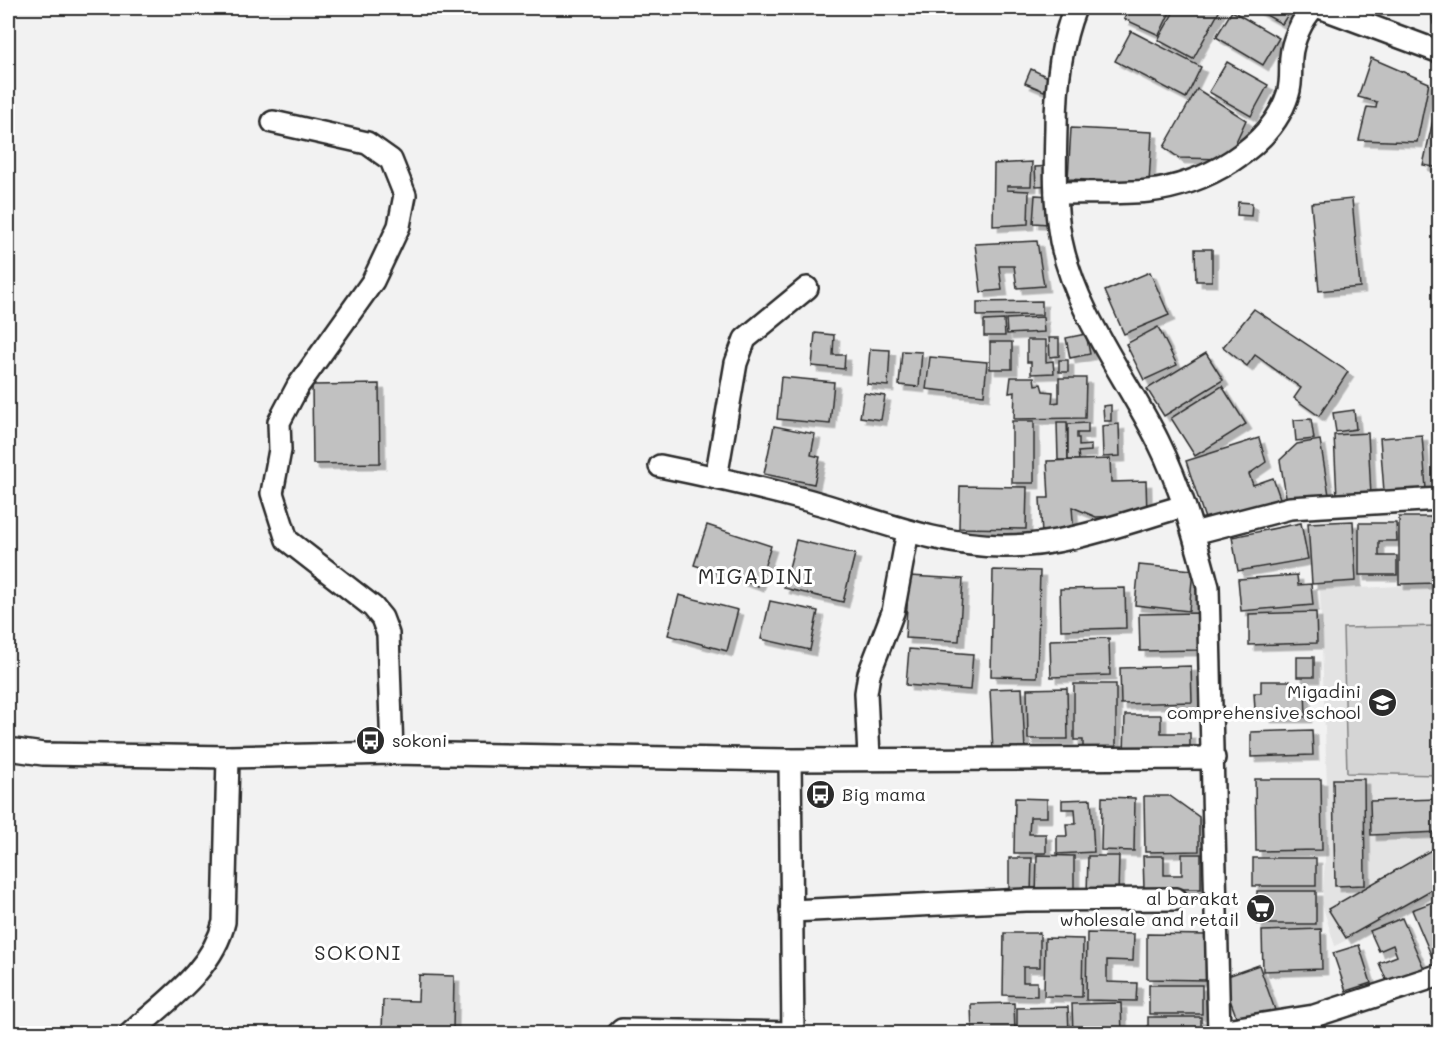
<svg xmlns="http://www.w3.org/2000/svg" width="1447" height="1041" font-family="Mali,sans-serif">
<defs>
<filter id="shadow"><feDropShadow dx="5.5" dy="5.5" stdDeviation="0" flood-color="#0004"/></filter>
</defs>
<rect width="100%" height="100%" fill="#f2f2f2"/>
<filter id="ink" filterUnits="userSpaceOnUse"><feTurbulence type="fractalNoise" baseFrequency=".0167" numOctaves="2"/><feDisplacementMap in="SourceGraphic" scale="12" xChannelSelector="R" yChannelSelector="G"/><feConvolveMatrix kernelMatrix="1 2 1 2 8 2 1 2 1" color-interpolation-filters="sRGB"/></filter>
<g filter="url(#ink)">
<path fill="#e3e3e3" d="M1439,584V890L1335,946L1322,904L1328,814L1320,590Z"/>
<path fill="#d5d5d5" stroke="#808080" stroke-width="1.5" d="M1439,626V775L1347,773L1343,628Z"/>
<g fill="#c1c1c1" stroke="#2b2b2b" stroke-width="1.5" filter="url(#shadow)">
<path d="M1130,8H1172L1159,35L1124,19Z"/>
<path d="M1176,8H1221L1193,59L1158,40Z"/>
<path d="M1254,8H1292L1282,24Z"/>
<path d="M1431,8H1440V23L1433,24Z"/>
<path d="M1232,11L1279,38L1263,65L1216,37Z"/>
<path d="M1131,31L1201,67L1186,98L1115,61Z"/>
<path d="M1371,58L1429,83L1417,142L1359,140L1367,107L1376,108L1377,102L1358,97Z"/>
<path d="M1227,62L1268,85L1251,116L1209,92Z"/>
<path d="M1031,69L1050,78L1044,91L1025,83Z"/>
<path d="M1197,89L1246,120L1228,159L1179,158L1164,147Z"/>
<path d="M1440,89V168L1423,165Z"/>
<path d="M1071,128L1152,132L1149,183L1068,179Z"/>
<path d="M1032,162L1031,186H1007V190L1029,191L1028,224L993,226L994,164Z"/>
<path d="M1052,166L1054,185L1036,186L1035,167Z"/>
<path d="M1035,195L1051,196L1049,224L1033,223Z"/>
<path d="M1352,199L1360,287L1319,291L1311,203Z"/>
<path d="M1238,202L1252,203L1251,216L1237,215Z"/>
<path d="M1037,241L1044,286L1017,288L1014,266H999L1002,290L981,292L975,244Z"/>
<path d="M1195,249H1212V281H1196Z"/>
<path d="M1150,272L1169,315L1124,334L1105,291Z"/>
<path d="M1042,301V315L977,316V302Z"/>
<path d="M1254,309L1348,372L1319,416L1294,398L1301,388L1255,355L1247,366L1223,347Z"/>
<path d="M1043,317L1044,332L1007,334L1006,319Z"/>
<path d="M1004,320L1005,336H984V321Z"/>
<path d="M1158,327L1177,365L1144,380L1126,344Z"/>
<path d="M815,333L834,335L833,355H845L844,369L812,366Z"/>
<path d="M1086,334L1090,354L1070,358L1066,338Z"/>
<path d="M1049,338H1059V356L1050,357Z"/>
<path d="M1027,340H1046V362L1053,361L1054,373L1031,374V362H1027Z"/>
<rect x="990" y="342" width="22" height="27"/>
<path d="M870,349L890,350L888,386L867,384Z"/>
<path d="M902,351L922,352L919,387L899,385Z"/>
<path d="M1206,353L1223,380L1164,416L1147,389Z"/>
<path d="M930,357L987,362L984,395L926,389Z"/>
<rect x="1059" y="360" width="9" height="12"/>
<path d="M781,377L834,382L830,424L777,419Z"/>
<path d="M1011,377H1034L1035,385L1041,384L1043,391L1053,392L1052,403L1059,402V378H1086L1085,418L1014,419L1015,392L1009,393Z"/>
<path d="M379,384L380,463L313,464L312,385Z"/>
<path d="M1222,386L1246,424L1195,456L1171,418Z"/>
<path d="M864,393L885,396L881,420L860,417Z"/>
<path d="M1111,405V421H1104L1103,406Z"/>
<path d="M1354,410L1356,429L1336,432L1333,413Z"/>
<path d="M1311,419L1314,439L1296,441L1294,420Z"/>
<rect x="1012" y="421" width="22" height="62"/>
<path d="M1057,422H1067L1068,460H1058Z"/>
<path d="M1088,423V433H1077V438H1079V446L1091,445V451L1078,452L1079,460H1068V424Z"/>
<path d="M1119,424L1120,456L1103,457L1102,426Z"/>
<path d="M774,426L815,434L811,455L820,457L814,484L764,474Z"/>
<path d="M1368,433L1371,496L1337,498L1334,435Z"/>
<path d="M1422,435L1426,489L1384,492L1380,438Z"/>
<path d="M1259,438L1266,462L1249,474L1253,485L1273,478L1281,501L1207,525L1186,461Z"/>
<path d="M1320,440L1329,495L1287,502L1280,460L1297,444Z"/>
<rect x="1434" y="449" width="6" height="43"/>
<path d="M1110,459L1111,482L1146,481L1147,515L1096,517L1072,507L1074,534L1042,535L1040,498H1049L1047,461Z"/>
<path d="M960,486L1027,487L1026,529L959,528Z"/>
<path d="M1399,517H1438L1439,583L1399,584Z"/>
<path d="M1353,521L1356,581L1312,584L1308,523Z"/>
<path d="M1301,523L1308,559L1238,571L1232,537Z"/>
<path d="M1359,523H1396L1397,541H1379V556H1397V575H1359Z"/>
<path d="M707,525L771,546L758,586L694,565Z"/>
<path d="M796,540L855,554L843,602L784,588Z"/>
<path d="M1139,565L1193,570L1189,611L1135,605Z"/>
<path d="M993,570L1040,571L1037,677L991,676Z"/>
<path d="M1297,575L1298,585L1311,584L1313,605L1241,611L1238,579Z"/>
<path d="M909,576L963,579L959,641L905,638Z"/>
<path d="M1125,588L1126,628L1061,630L1060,589Z"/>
<path d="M679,595L738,610L727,651L668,635Z"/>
<path d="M770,601L818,611L810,650L761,639Z"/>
<path d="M1316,612L1317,643L1249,645V614Z"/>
<path d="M1199,613V650L1140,651L1139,614Z"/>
<path d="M1109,638L1110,675L1051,677L1050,640Z"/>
<path d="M909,649L973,654L970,690L906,685Z"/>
<rect x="1297" y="657" width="17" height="20"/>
<path d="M1191,666L1192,702L1121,704L1120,668Z"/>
<path d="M1261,681H1290V689H1305L1306,717H1266V710H1255L1254,693H1261Z"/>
<path d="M1074,684H1116V754H1083V740H1074Z"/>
<path d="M1022,688L1025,751L993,753L990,689Z"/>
<path d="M1067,688L1068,739H1028L1027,689Z"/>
<path d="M1125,715H1161V733H1190V756H1124Z"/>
<path d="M1312,730L1313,755L1251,757V732Z"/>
<path d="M1255,779H1321L1322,850L1256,851Z"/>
<path d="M1333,779H1364L1365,885L1335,886Z"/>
<path d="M1144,796H1170L1199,817V851L1145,852Z"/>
<path d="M1102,797L1135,798L1134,851L1101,850Z"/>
<path d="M1015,798L1047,799V817H1030L1029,834H1046V853H1014Z"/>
<path d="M1091,799L1094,852L1057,854V836H1067L1066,824H1076L1075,809H1062V800Z"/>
<path d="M1440,799V832L1371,835L1370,801Z"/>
<path d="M1440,845V885L1346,938L1328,909Z"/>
<path d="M1182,854H1201V889H1144L1143,856H1164V875H1182Z"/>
<path d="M1037,855L1074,856V896H1036Z"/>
<path d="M1088,856H1119L1118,895L1087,894Z"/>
<path d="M1009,858H1032L1031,894H1009Z"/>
<rect x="1253" y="858" width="63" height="28"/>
<rect x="1257" y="891" width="59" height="33"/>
<path d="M1440,899V962L1435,964L1412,910Z"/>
<path d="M1402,918L1425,971L1389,986L1379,963L1397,956L1393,945L1379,951L1370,931Z"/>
<path d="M1321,929L1322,969L1263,971L1262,931Z"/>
<path d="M1004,933H1040V967H1023V982H1037V996L1003,995Z"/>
<path d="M1087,933L1134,934L1133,961L1107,960V982L1137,983L1136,1001L1086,1000Z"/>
<path d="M1147,934L1207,935L1206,980L1147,979Z"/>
<path d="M1045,938L1083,939L1082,997L1044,996Z"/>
<path d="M1359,945L1371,983L1346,991L1333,953Z"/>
<path d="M1259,965L1275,1010L1239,1024L1222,978Z"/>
<path d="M419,975L454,976L453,1032L382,1031L383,1000L418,1001Z"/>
<rect x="1149" y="985" width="53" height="29"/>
<path d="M1014,1003L1015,1034H972L971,1004Z"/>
<path d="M1121,1003L1122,1034H1073L1072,1004Z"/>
<path d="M1068,1007L1069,1034H1017V1008Z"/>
<rect x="1148" y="1017" width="53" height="17"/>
</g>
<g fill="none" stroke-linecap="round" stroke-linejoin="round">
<defs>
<g id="street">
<path d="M1075,8C1060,45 1056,88 1056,128C1055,165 1054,204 1061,241C1076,314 1126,377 1158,441C1181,487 1195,538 1208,587L1219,1034"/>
<path d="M1322,8L1440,52"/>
<path d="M273,122L367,143L391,160L405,195L399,226L373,281L298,386L279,422L280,450L272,493L287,540L373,607L382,618L388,634L392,753"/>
<path d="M1056,193C1086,192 1118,194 1148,191C1202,186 1271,148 1288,94C1292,82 1290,70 1291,57C1292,42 1302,19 1313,8"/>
<path d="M660,466C709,476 758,487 807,500C872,518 938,547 1006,546C1066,546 1127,522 1184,506"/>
<path d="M716,478L736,363L745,339L807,288"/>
<path d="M1194,533L1290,508L1440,499"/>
<path d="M8,749L43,754L228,757L392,753L790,760L1214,758"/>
<path d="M869,758L866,693L869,674L893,612L908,531"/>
<path d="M790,760L793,1034"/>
<path d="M791,911L1026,900L1176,899"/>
<path d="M1219,1031L1314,1016L1440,975"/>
<path d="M130,1034C165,1002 213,970 224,922L228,757"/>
<path d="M618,1034L622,1030L793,1033"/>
</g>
</defs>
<use href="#street" stroke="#2b2b2b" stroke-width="26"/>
<use href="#street" stroke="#fff" stroke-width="21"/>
</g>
</g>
<defs>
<symbol id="school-disc" viewBox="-11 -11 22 22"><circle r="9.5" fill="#2b2b2b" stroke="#fff"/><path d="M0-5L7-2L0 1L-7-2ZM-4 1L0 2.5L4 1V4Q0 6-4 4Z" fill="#fff"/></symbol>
<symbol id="bus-disc" viewBox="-11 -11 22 22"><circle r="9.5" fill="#2b2b2b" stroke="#fff"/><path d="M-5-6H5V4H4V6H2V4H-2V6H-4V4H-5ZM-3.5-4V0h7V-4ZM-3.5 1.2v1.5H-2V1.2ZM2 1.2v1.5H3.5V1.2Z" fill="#fff"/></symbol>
<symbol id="supermarket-disc" viewBox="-11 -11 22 22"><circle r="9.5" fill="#2b2b2b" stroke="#fff"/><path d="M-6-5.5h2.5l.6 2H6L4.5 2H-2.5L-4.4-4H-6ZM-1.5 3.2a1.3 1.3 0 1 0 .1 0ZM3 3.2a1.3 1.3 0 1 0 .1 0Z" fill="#fff"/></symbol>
</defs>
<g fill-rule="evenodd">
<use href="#school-disc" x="1366" y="686" width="33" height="33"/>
<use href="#bus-disc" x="354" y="724" width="33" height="33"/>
<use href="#bus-disc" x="804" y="778" width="33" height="33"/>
<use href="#supermarket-disc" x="1244" y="892" width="33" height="33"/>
</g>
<g text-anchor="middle" stroke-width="6" stroke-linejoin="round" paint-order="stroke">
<g font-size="18" fill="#2b2b2b" stroke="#fff" text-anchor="end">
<text x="1361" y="698">Migadini<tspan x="1361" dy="21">comprehensive school</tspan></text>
<text x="392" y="747" text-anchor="start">sokoni</text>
<text x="842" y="801" text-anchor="start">Big mama</text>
<text x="1239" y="905">al barakat<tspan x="1239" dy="21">wholesale and retail</tspan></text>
</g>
<g font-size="20" letter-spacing="1.5" fill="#2b2b2b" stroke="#fff">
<text x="358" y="960">SOKONI</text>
</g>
<g font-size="21" letter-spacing="1.5" fill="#2b2b2b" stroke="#fff">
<text x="756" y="584">MIGADINI</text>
</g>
</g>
<rect width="1447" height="1041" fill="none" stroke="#fff" stroke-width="30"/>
<rect x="15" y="15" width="1417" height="1011" fill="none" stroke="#2b2b2b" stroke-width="2" filter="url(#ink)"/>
</svg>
